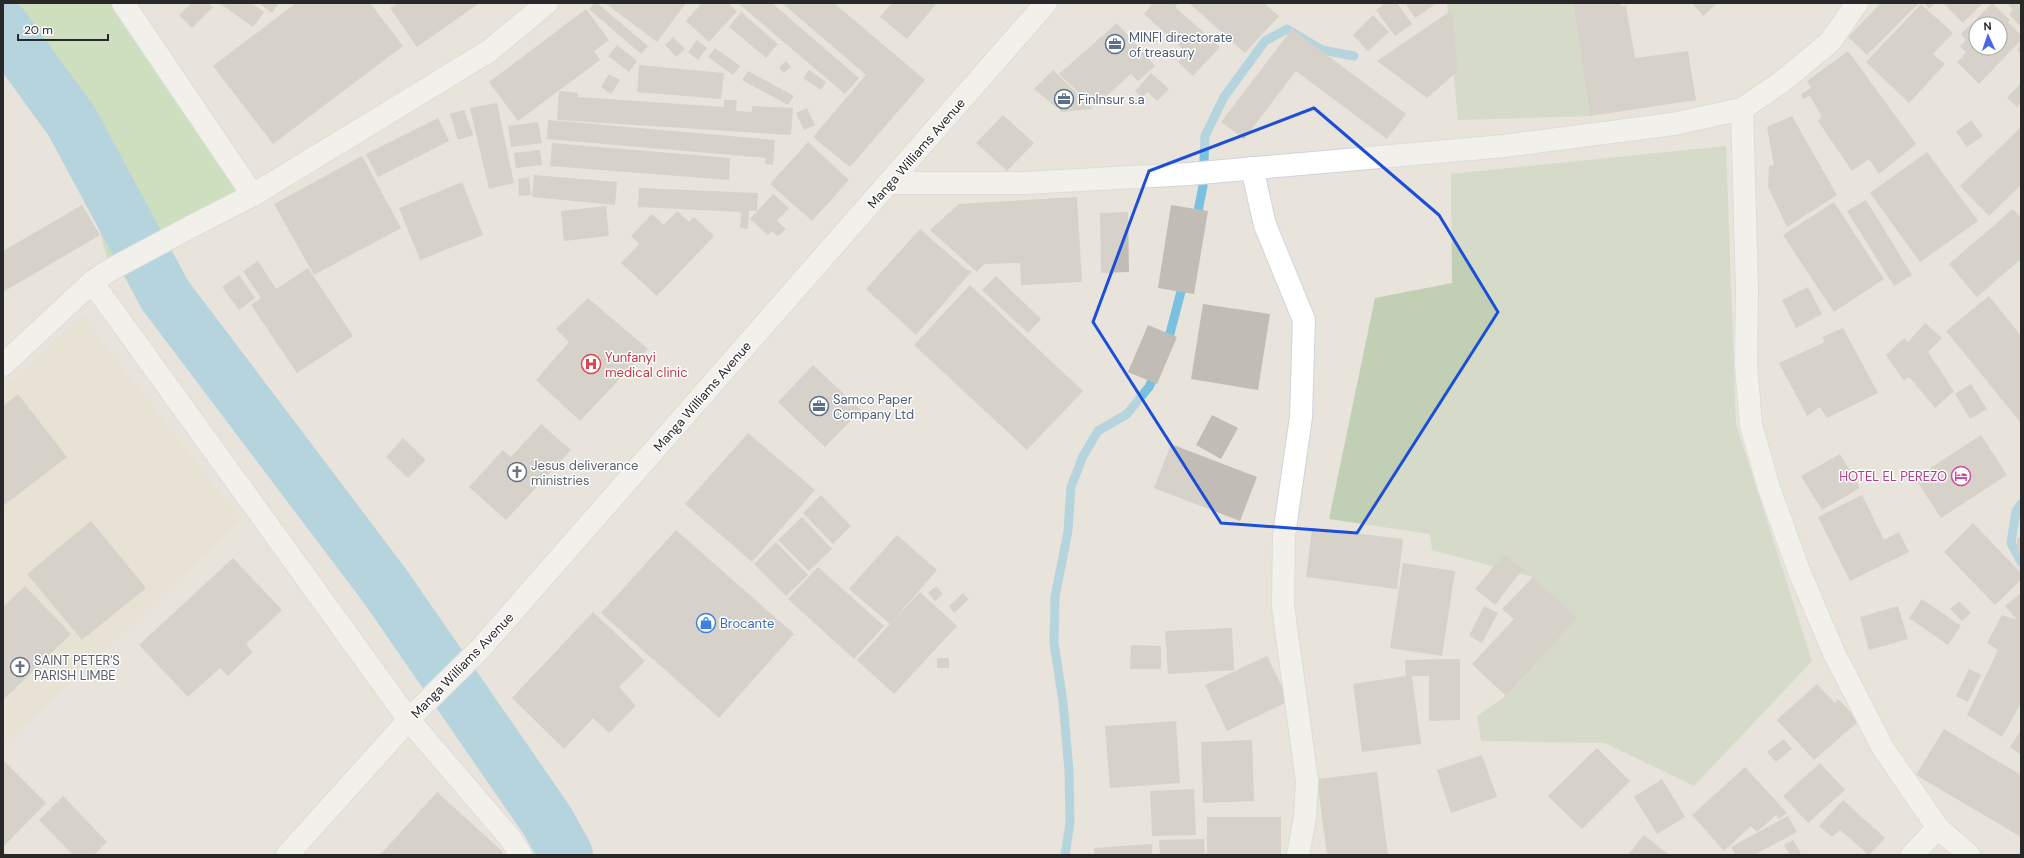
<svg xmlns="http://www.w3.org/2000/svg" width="2024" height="858" font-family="'DM Sans',sans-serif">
<rect width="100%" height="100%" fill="#e8e3db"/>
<path fill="#e8e0cc" d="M82,316L241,520L4,745L3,388Z"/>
<path fill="#b0d99d" d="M3,3H123L253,195L110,270L72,122L3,27Z"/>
<g fill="#c1d0b4">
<path d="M1447,3H1573L1590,116L1458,120Z"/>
<path d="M1726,146L1736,424L1812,661L1694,786L1605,743L1481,741L1477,716L1507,695L1578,618L1533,577L1432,550L1430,534L1329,519L1375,298L1452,283L1451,174Z"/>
</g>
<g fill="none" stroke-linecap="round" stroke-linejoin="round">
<g stroke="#79c1df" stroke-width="9">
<path d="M1196,221L1203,186L1205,136L1224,97L1265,41L1287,29L1322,50L1354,56"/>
<path d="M1167,345L1184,280"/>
<path d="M2021,504L2016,511L2011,543L2021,562"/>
<path d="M1065,855L1070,823L1069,771L1063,702L1054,643L1055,597L1068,531L1071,487L1083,456L1098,431L1127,414L1149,387L1156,372"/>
</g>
<path stroke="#79c1df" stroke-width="54" d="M3,27L72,122L165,295L385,586L548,822L566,855"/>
</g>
<g fill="#c1bdb6" fill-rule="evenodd">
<path d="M192,3H208L213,7L192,28L179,15Z"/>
<path d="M219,3H251L264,12L253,27Z"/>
<path d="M259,3H279L272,13Z"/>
<path d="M296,3H370L403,46L273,144L213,66Z"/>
<path d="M397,3H477L478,4L417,47L390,8Z"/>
<path d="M594,3H597L648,46L641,54L589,9Z"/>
<path d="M605,3H686L657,42Z"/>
<path d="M702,3H728L737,11L709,42L686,21Z"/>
<path d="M738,3H772L859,78L845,94Z"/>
<path d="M782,3H834L925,80L850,167L813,137L866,75Z"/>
<path d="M892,3H937L907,39L880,17Z"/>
<path d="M1153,3H1179L1175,7L1220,47L1193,76L1178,62L1187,53L1144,14Z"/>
<path d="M1189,3H1264L1279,16L1245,53Z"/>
<path d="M1386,3H1397L1412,24L1395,36L1376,10Z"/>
<path d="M1405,3H1437L1415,18Z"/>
<path d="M1573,3H1620L1621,6H1626L1635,58L1688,51L1696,100L1590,116Z"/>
<path d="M1692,3H1717L1703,16Z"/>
<path d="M1881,3H1919L1867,55L1848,37Z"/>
<path d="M1924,3H1935L1929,9Z"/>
<path d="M1943,3H1983L1963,23Z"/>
<path d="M1992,3L2010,20L2008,22L2021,35V40L1979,84L1957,62L1966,53L1960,46L1966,40L1961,34ZM1976,24H2000V48H1976Z"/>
<path d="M2007,3H2021V27L2009,14L2013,10Z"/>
<path d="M1921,4L1953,33L1933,54L1945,64L1909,103L1866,62Z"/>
<path d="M586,9L609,40L594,51L600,60L518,121L489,82Z"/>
<path d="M1452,10L1458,71L1427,98L1377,61Z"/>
<path d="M741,12L778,44L766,58L729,27Z"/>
<path d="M1373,15L1389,32L1368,51L1353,35Z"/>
<path d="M1117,23L1155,66L1138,81L1131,74L1094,107L1059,74Z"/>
<path d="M1292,29L1406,114L1387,139L1296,71L1244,139L1221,122Z"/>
<path d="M673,37L685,49L676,57L665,45Z"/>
<path d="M697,40L707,48L698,60L688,52Z"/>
<path d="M617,45L637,61L629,72L608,56Z"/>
<path d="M2021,45V54L2017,50Z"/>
<path d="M715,48L740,66L733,75L708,57Z"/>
<path d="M1848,51L1916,144L1879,174L1869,159L1852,171L1818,121L1822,117L1810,96L1803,99L1801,94L1811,88L1807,81Z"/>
<path d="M786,61L791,67L783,73L779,67Z"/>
<path d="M639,65L724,73L721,99L637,92Z"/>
<path d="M809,70L826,82L821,90L803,78Z"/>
<path d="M1053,70L1093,109L1062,112L1034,89Z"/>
<path d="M748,71L794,96L788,105L742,80Z"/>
<path d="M1151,73L1169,89L1157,101L1147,92L1142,98L1135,91Z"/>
<path d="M609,74L620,80L611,94L601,87Z"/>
<path d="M2021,83V103L2017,107L2007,98Z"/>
<path d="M559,91L578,93V97L724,107V100H737L736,111L752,112V106L793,108L791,135L557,120Z"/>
<path d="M497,103L514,183L489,189L470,108Z"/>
<path d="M807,108L815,125L804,130L796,113Z"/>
<path d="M464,110L473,135L458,140L450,114Z"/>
<path d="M1003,115L1034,143L1007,171L976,143Z"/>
<path d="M1792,116L1837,195L1787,227L1768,187L1769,166L1774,165L1767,127Z"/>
<path d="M438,118L449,141L378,177L366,154Z"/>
<path d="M548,120L775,140L773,165L765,164L766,158L547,139Z"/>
<path d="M1971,120L1983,136L1967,147L1956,132Z"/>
<path d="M538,122L542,143L511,147L508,126Z"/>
<path d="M2021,127V185L1989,216L1960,186Z"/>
<path d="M808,142L849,180L812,221L770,184Z"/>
<path d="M552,143L730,158L729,180L550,166Z"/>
<path d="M540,150L542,165L516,168L514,153Z"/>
<path d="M1927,152L1978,221L1920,262L1870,193Z"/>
<path d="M362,156L401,228L314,275L274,204Z"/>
<path d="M534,175L617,182L615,205L532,197Z"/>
<path d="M529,177L531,195L519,196L518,179Z"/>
<path d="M462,182L483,235L420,260L399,208Z"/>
<path d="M639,188L758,193L757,211H749L748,229L740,228L741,212L638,207Z"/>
<path d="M773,194L789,208L777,221L786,229L778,236L772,231L768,235L750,219Z"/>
<path d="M1077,197L1082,282L1021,285L1020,263L984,264L977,272L930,230L959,204Z"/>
<path d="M1866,200L1912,275L1894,286L1847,211Z"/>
<path d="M1834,202L1884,279L1834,312L1783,235Z"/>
<path d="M82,205L100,235L3,292V251Z"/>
<path d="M1171,205L1208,211L1194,294L1158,288Z"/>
<path d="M606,206L609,236L564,241L561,211Z"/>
<path d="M2013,209L2021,218V259L1977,297L1949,264Z"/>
<path d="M677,211L689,222L694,217L714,236L657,296L621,263L639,244L631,236L652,214L664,225Z"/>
<path d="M1128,212L1129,272L1101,273L1100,213Z"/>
<path d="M920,229L967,270L972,271L916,335L866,289Z"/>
<path d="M258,261L276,289L308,268L353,336L297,373L251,305L261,298L243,271Z"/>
<path d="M239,275L255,298L239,310L222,287Z"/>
<path d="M996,276L1041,319L1028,333L982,290Z"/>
<path d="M970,285L1083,391L1027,450L914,345Z"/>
<path d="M1808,287L1822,314L1796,328L1782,300Z"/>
<path d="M1989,296L2021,336V423L1946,331Z"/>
<path d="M588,298L648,349L580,421L536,380L569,342L556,329Z"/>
<path d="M1203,304L1270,314L1258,390L1191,379Z"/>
<path d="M1925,323L1942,338L1928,352L1954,391L1935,408L1909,377L1904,381L1886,355L1904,338L1908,342Z"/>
<path d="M1148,325L1177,337L1157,384L1128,372Z"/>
<path d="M1843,328L1878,393L1827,418L1820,407L1807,416L1779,363L1825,342L1822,337Z"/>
<path d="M813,365L861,410L825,447L778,402Z"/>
<path d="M1971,384L1987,409L1970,419L1955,394Z"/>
<path d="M18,394L67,457L3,506V406Z"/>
<path d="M1212,415L1238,428L1221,459L1196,445Z"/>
<path d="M541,424L571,450L506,520L469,487L503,450L511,457Z"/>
<path d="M748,433L815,490L752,562L685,504Z"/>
<path d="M1981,435L2007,475L1941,518L1915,478Z"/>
<path d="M403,438L426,460L408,478L386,457Z"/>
<path d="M1171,444L1257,477L1240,521L1154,488Z"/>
<path d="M1840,454L1860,488L1822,510L1801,476Z"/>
<path d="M821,495L851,526L833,544L803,513Z"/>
<path d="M1862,495L1884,540L1899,532L1909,552L1850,581L1818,517Z"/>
<path d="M802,517L832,549L809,571L778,540Z"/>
<path d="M91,521L146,588L82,640L27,574Z"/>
<path d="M1973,523L2021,573V580L1995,605L1944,552Z"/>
<path d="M1312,528L1403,539L1397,589L1306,577Z"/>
<path d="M676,530L794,634L719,718L601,613Z"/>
<path d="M897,535L937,570L891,623L920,592L957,626L894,694L857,660L890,624L849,589Z"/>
<rect x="2017" y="538" width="4" height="16"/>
<path d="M776,542L808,575L786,596L754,564Z"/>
<path d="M1504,554L1523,569L1495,605L1475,589Z"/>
<path d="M233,558L282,610L246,644L253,652L228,676L220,668L188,697L139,645Z"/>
<path d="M1403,563L1455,571L1442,656L1390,648Z"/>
<path d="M818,567L884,626L854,659L788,599Z"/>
<path d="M1533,577L1578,618L1506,696L1472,664L1514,619L1502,609Z"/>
<path d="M25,586L71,634L3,700V607Z"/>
<path d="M936,586L943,594L935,601L928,593Z"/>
<path d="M963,593L969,599L954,613L949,606Z"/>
<path d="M2021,593V703L2002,737L1967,715L1998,650L1987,643L2002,615L2017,620L2005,606Z"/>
<path d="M1922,599L1961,626L1948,645L1909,618Z"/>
<path d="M1959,601L1971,613L1962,621L1950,609Z"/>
<path d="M1484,606L1498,613L1482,643L1469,636Z"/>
<path d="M1898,606L1908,639L1869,650L1860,617Z"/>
<path d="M593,612L645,661L619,687L636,706L609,733L593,718L564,749L512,698Z"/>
<path d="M1232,628L1234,670L1168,674L1165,631Z"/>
<path d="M1131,645L1161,646V669H1130Z"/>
<path d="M1267,656L1289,701L1227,731L1205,685Z"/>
<rect x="937" y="658" width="12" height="10"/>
<path d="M1460,659V720L1429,721V676H1412L1421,744L1362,752L1353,684L1406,676L1405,660Z"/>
<path d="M1969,669L1981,675L1968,702L1956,696Z"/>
<path d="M1817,684L1835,703L1838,699L1859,721L1814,760L1777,720Z"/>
<path d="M1176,721L1180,783L1110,788L1105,726Z"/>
<path d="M1944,729L2021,775V837L1916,775Z"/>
<path d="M2021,730V755L2010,747Z"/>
<path d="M1784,739L1792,749L1776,762L1767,752Z"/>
<path d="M1252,740L1254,801L1203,803L1201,742Z"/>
<path d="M1597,748L1630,781L1582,829L1548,796Z"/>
<path d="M1482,755L1497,797L1451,813L1437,770Z"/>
<path d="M3,760L46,803L3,847Z"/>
<path d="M1820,763L1845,790L1808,823L1783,796Z"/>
<path d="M1745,767L1787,813L1779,819L1776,815L1757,832L1751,826L1724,851L1692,815Z"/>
<path d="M1377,772L1388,855H1327L1317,779Z"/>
<path d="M1662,779L1685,817L1657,834L1634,797Z"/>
<path d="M1194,789L1196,835L1152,836L1150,791Z"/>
<path d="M437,792L503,852L501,855H380Z"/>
<path d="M63,796L107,842L94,855H73L39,820Z"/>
<path d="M1843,800L1885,838L1869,855L1840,830L1832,837L1819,826Z"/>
<path d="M1788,816L1797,832L1754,855H1736L1731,847Z"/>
<rect x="1207" y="817" width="74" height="38"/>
<path d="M1644,835L1669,855H1628Z"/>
<path d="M1204,839L1205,855H1160L1159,840Z"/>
<path d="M1793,840L1801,853L1798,855H1790L1784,845Z"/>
<path d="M1152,844V855H1094V848Z"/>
</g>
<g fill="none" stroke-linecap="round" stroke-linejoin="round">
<defs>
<g id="minor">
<path d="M123,3L253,195"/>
<path d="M1742,109L1747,288L1746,365L1751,425L1769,488L1799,571L1834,653L1883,748L1938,828L1969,855"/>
<path d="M1252,168L1265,225L1304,320L1301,417L1284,535L1283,606L1307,781L1305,817L1298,855"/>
<path d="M890,183H1025L1189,174L1504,146L1673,124L1742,109L1780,83L1830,42L1857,3"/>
<path d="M92,282L409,720L510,838L521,855"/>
<path d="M3,365L92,282L110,270L196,224L253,195L404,103L489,51L547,3"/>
<path d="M1912,855L1938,828"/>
</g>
<path id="secondary" d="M287,855L415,713L480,649L1046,3"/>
</defs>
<use href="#minor" stroke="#d0d3df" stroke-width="24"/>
<use href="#secondary" stroke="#d0d3df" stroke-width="24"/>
<use href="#minor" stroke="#fff" stroke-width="22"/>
<use href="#secondary" stroke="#fff" stroke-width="22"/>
</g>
<path d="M0 0H2024V858H0ZM1314,108L1439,215L1498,312L1357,533L1221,523L1093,322L1149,171Z" fill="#e8e3db" fill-opacity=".55" fill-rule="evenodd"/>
<path fill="none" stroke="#1d4ed8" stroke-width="3" stroke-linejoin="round" d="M1314,108L1439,215L1498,312L1357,533L1221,523L1093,322L1149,171Z"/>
<defs>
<symbol id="office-ring" viewBox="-11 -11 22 22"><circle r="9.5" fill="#fff" stroke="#5c6f8a" stroke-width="1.5"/><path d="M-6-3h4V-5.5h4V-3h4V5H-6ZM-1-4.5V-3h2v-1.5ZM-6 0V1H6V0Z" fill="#5c6f8a"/></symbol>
<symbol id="hospital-ring" viewBox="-11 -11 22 22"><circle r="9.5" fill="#fff" stroke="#e0444e" stroke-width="1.5"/><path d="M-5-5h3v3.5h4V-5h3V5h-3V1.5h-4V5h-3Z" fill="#e0444e"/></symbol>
<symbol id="church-ring" viewBox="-11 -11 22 22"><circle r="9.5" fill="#fff" stroke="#6b7280" stroke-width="1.5"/><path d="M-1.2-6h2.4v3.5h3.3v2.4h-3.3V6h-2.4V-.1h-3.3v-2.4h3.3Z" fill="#6b7280"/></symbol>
<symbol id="hotel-ring" viewBox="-11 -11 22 22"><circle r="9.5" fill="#fff" stroke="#d1479c" stroke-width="1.5"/><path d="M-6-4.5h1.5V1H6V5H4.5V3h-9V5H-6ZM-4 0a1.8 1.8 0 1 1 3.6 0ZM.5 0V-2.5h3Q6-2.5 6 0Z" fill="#d1479c"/></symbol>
<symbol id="shop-ring" viewBox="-11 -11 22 22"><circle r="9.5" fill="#fff" stroke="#3f7fe0" stroke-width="1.5"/><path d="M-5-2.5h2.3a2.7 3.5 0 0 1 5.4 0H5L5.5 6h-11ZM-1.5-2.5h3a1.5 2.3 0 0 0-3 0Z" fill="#3f7fe0"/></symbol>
</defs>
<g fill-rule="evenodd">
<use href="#office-ring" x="1104" y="33" width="22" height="22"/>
<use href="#office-ring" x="1053" y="88" width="22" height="22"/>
<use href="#hospital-ring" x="580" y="353" width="22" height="22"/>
<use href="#office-ring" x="808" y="395" width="22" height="22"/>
<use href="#church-ring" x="506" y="461" width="22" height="22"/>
<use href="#hotel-ring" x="1950" y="465" width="22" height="22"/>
<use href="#shop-ring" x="695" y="612" width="22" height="22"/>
<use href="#church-ring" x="9" y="656" width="22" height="22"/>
</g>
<g text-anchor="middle" stroke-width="3" stroke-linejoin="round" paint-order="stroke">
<g font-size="13" fill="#4e5e75" stroke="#fff" text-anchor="start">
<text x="1129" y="42">MINFI directorate<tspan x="1129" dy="15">of treasury</tspan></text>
<text x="1078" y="104">FinInsur s.a</text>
<text x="833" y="404">Samco Paper<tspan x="833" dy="15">Company Ltd</tspan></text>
</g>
<g font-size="13" fill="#282828" stroke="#fff">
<text transform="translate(916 153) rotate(-49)" y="5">Manga Williams Avenue</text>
<text transform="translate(702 396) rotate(-49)" y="5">Manga Williams Avenue</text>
<text transform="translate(462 665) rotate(-46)" y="5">Manga Williams Avenue</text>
</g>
<g font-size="13" fill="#be3a42" stroke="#fff" text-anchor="start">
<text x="605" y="362">Yunfanyi<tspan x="605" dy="15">medical clinic</tspan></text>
</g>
<g font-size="13" fill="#5b616d" stroke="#fff" text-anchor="start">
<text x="531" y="470">Jesus deliverance<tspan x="531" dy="15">ministries</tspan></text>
<text x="34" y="665">SAINT PETER'S<tspan x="34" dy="15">PARISH LIMBE</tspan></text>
</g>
<g font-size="13" fill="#b23c85" stroke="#fff" text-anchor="end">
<text x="1947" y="481">HOTEL EL PEREZO</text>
</g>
<g font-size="13" fill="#366cbe" stroke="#fff" text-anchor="start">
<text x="720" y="628">Brocante</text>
</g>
</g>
<rect width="2024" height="858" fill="none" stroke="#282828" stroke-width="8"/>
<g transform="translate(1988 36) rotate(357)"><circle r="19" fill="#ffffff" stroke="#a9a9a9"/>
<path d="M0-3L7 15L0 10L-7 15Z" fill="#4c65e4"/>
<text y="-6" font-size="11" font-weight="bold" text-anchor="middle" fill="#282828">N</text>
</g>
<path d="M18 34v6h90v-6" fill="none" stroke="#282828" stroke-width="2"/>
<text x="24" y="34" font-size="12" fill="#282828" stroke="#ffffff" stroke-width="3" paint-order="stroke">20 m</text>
</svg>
